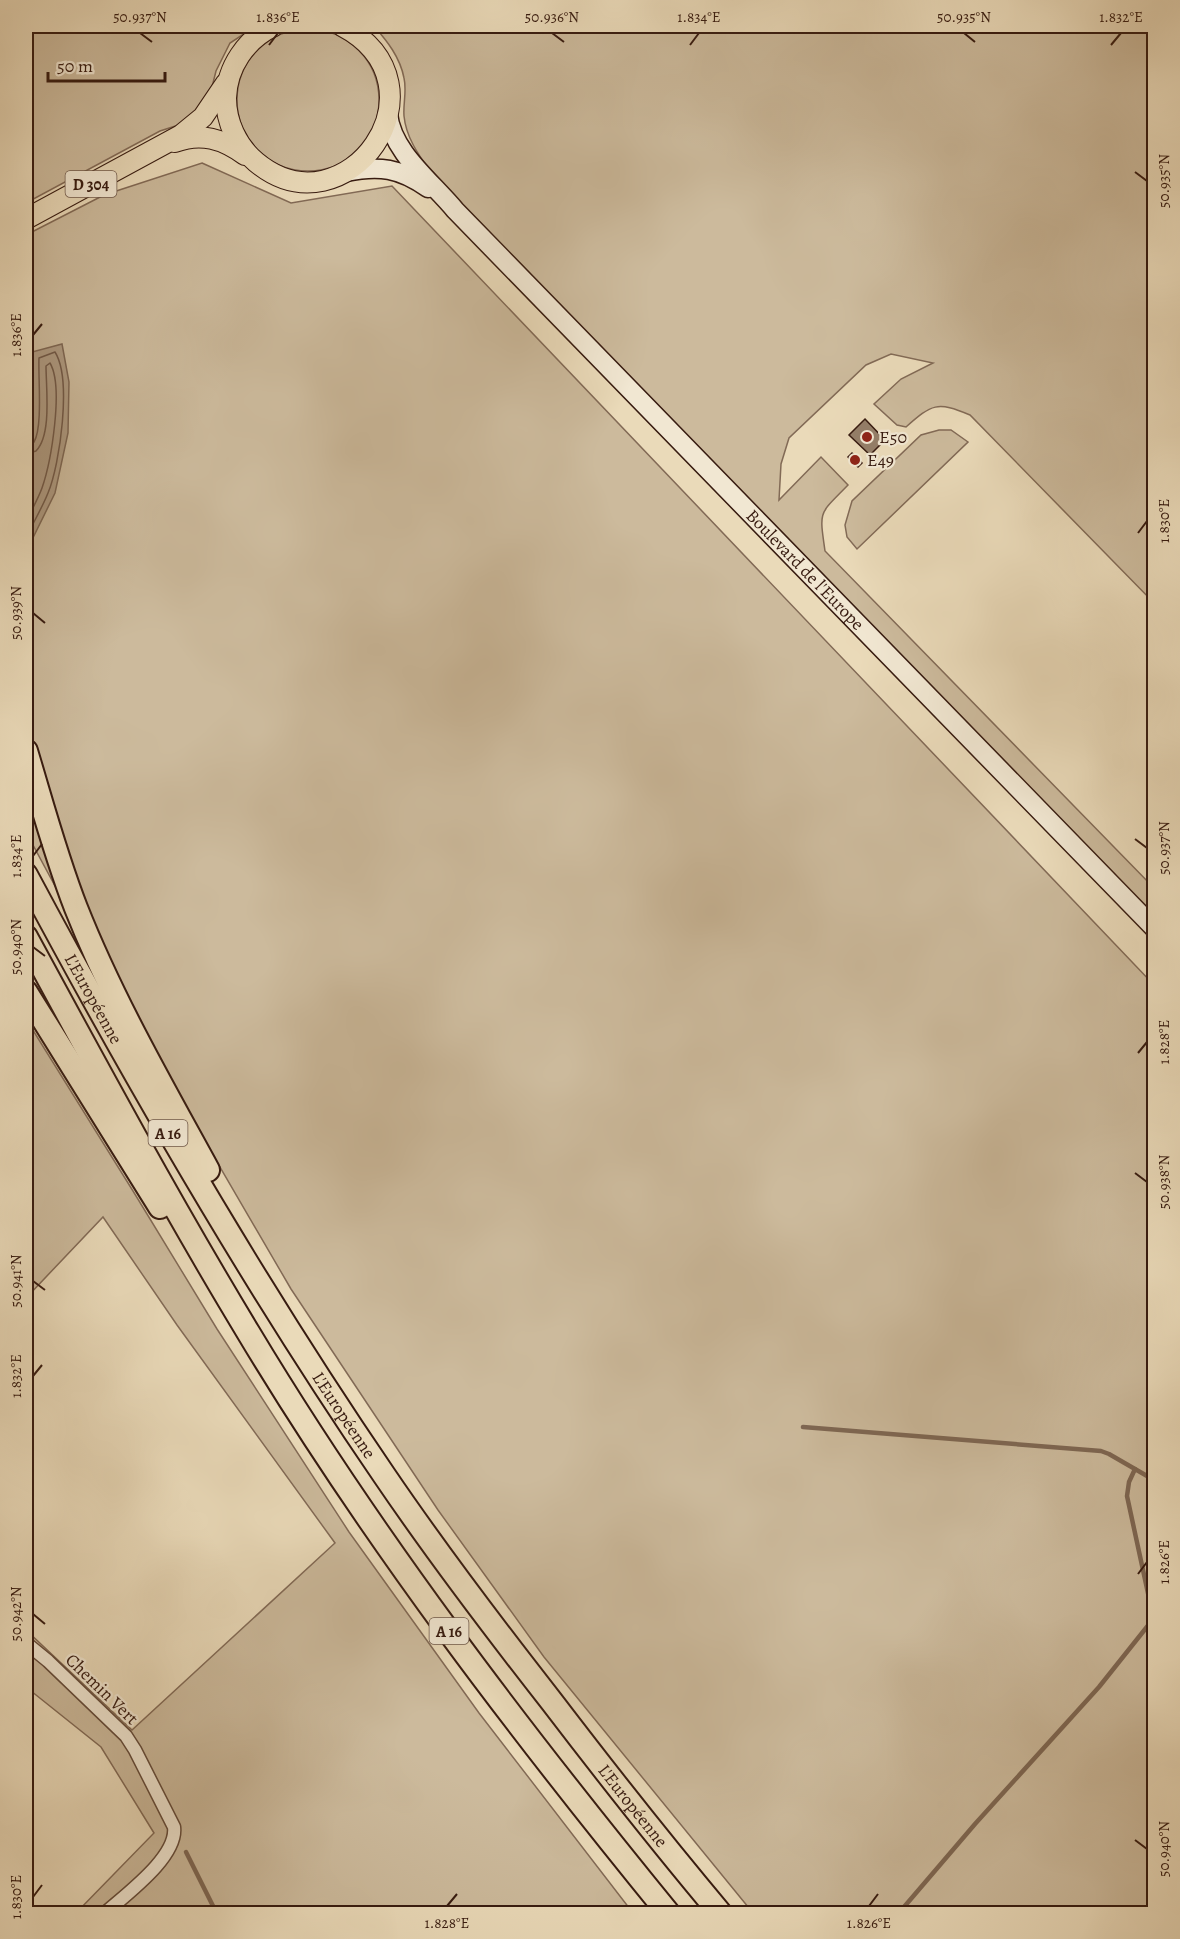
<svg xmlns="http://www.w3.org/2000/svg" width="1180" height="1939" font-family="Alegreya,serif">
<rect width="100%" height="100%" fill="#eadab9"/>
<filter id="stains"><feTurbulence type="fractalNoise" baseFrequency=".00333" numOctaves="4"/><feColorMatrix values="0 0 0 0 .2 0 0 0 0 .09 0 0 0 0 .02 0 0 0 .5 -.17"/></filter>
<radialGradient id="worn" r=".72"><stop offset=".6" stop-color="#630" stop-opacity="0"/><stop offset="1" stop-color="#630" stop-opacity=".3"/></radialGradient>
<g fill="#ccba9c" stroke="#826a56" stroke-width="1.5">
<path d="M26,26H256L230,43L216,71L210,95L188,122L160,131L26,203Z"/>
<path d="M374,26H1154V603L970,415C937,401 932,404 906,427L897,425L874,404L901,379L933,363L891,354L866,365L789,438L781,464L779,500L821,457L848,485C819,515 819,509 825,551L1154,888V917L430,171C418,154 406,137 404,116C403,103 407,91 404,78C400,57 387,41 374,26Z"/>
<circle cx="308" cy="100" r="71"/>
<path d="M202,163L291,203L392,186L1154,985V1913H753L544,1657L438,1510L291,1289L139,1028L67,859L26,722V235L104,195Z"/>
<path d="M939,430H951L968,442L857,549L847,537L845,525L852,501L921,435Z"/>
<path d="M26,771L76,925L26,832Z"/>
<path d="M26,1019L133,1191L217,1329L349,1532L479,1713L633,1913H76L154,1833L101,1747L26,1687V1630L132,1730L335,1543L177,1325L103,1217L26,1298Z"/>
</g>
<path fill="#ad9980" stroke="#7e6753" stroke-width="1.5" d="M62,344L69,382L68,433L55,493L26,552V453L33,420L32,352Z"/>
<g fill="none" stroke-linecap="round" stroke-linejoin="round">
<g stroke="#725a48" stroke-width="1.5">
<path d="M26,446C30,446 31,446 34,442C43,427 38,377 39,358L55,352C72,379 60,464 48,493C42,508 33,523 26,538"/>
<path d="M26,454L36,451C52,435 46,388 46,366L50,363C64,387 51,462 42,488C38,499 31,511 26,522"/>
</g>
<g stroke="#7e6753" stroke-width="4.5">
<path d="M803,1427L1101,1451L1109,1454L1154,1480"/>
<path d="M1135,1469L1129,1482L1127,1496L1154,1621"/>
<path d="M186,1852L217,1914"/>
<path d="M898,1914L975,1824L1099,1687L1154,1618"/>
</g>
</g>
<g fill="#947e68" stroke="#371b10" stroke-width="1.5">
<path d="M865,419L885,440L870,455L849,435Z"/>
<path d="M852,453L862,463L858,467L848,457Z"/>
</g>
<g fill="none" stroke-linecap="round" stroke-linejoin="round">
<defs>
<path id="minor" d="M26,1643L48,1661L126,1736L135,1750L174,1827C178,1857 125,1895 104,1914"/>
<g id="secondary">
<path id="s1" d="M388,114C392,152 431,181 455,210L1154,928"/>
<path d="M346,172C379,165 400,168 428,188"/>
</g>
<g id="primary">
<path d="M274,26C246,39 227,67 226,98C226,122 237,146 256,162C346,237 454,85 342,26"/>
<path d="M175,142C201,132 223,139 245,155"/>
<path d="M26,219L181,135L203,117L226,83"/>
</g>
<g id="motorway">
<path d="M26,751C42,804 56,857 76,908C112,999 161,1084 208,1170"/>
<path id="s2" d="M26,875C136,1081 252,1282 384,1475C437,1553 494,1628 552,1702C607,1774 663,1845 721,1914"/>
<path d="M26,937C98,1070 170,1203 248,1332C371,1537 518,1729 669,1914"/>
<path d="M26,992L160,1207"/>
</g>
</defs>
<use href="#minor" stroke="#644b3a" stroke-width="15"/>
<use href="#secondary" stroke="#371b10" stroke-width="21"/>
<use href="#primary" stroke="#371b10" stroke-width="22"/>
<use href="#motorway" stroke="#371b10" stroke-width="26"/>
<use href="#minor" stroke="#f1e7d2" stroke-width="12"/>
<use href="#secondary" stroke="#f1e7d2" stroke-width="18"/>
<use href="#primary" stroke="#eadab9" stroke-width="20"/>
<use href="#motorway" stroke="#eadab9" stroke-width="22"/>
</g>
<path fill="none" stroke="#371b10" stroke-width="2" d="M140,33L152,42M552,33L564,42M964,33L975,42M269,45L278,33M690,45L699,33M1111,45L1121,33M1135,172L1147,181M33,335L42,324M1138,533L1147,521M33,613L45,623M1135,839L1147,848M33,856L42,844M33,947L45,956M1138,1053L1147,1042M1135,1173L1147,1182M33,1281L45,1290M33,1376L42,1365M1138,1574L1147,1562M33,1614L45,1624M1135,1840L1147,1849M33,1897L42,1885M447,1906L457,1894M869,1906L878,1894"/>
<g fill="#8f2418" stroke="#f1e7d2" stroke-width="2">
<circle cx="867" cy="437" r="6"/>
<circle cx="855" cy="460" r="6"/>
</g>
<g text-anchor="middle" stroke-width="4.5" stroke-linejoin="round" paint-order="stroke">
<g fill="#f1e7d2" stroke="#6f584a" stroke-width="1.5">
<rect x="65.5" y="171" width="51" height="26" rx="4.5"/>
<rect x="148.5" y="1120" width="39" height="26" rx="4.5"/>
<rect x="429.5" y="1618" width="39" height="26" rx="4.5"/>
</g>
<g font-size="16" font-weight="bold" fill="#371b10">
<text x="91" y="190">D 304</text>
<text x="168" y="1139">A 16</text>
<text x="449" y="1637">A 16</text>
</g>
<g font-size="18" fill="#371b10" stroke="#f1e7d2" text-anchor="start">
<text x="879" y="443">E50</text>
<text x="867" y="466">E49</text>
</g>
<g font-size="18" fill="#371b10" stroke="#f1e7d2">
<text dy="6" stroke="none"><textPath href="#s1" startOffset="621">Boulevard de l'Europe</textPath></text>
<text dy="6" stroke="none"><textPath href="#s2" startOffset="141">L'Européenne</textPath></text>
<text dy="6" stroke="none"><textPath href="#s2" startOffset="627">L'Européenne</textPath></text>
<text transform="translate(102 1689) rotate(44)" y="6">Chemin Vert</text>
<text dy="6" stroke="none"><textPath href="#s2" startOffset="1113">L'Européenne</textPath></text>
</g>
</g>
<rect width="1180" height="1939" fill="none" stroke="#eadab9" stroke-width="66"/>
<path d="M48 72v9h117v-9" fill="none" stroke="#371b10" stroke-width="3"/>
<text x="57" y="72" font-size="18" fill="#371b10" stroke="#f1e7d2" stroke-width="4.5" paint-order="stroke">50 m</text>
<rect x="33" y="33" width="1114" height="1873" fill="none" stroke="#371b10" stroke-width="2"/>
<g font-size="15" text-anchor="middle" fill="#371b10">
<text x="140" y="22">50.937°N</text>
<text x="278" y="22">1.836°E</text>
<text x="552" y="22">50.936°N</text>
<text x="699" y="22">1.834°E</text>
<text x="964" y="22">50.935°N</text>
<text x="1121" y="22">1.832°E</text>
<text transform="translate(1164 181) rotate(-90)" y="5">50.935°N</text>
<text transform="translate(16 335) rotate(-90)" y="5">1.836°E</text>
<text transform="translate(1164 521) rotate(-90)" y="5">1.830°E</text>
<text transform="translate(16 613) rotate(-90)" y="5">50.939°N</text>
<text transform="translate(1164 848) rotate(-90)" y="5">50.937°N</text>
<text transform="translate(16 856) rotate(-90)" y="5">1.834°E</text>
<text transform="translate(16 947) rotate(-90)" y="5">50.940°N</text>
<text transform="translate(1164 1042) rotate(-90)" y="5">1.828°E</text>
<text transform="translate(1164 1182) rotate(-90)" y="5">50.938°N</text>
<text transform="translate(16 1281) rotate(-90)" y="5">50.941°N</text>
<text transform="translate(16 1376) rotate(-90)" y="5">1.832°E</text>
<text transform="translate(1164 1562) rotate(-90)" y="5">1.826°E</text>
<text transform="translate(16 1614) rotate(-90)" y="5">50.942°N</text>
<text transform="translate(1164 1849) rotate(-90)" y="5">50.940°N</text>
<text transform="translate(16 1897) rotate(-90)" y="5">1.830°E</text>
<text x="447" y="1928">1.828°E</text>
<text x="869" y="1928">1.826°E</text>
</g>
<rect width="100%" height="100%" filter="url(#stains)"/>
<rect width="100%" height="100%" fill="url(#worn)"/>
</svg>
